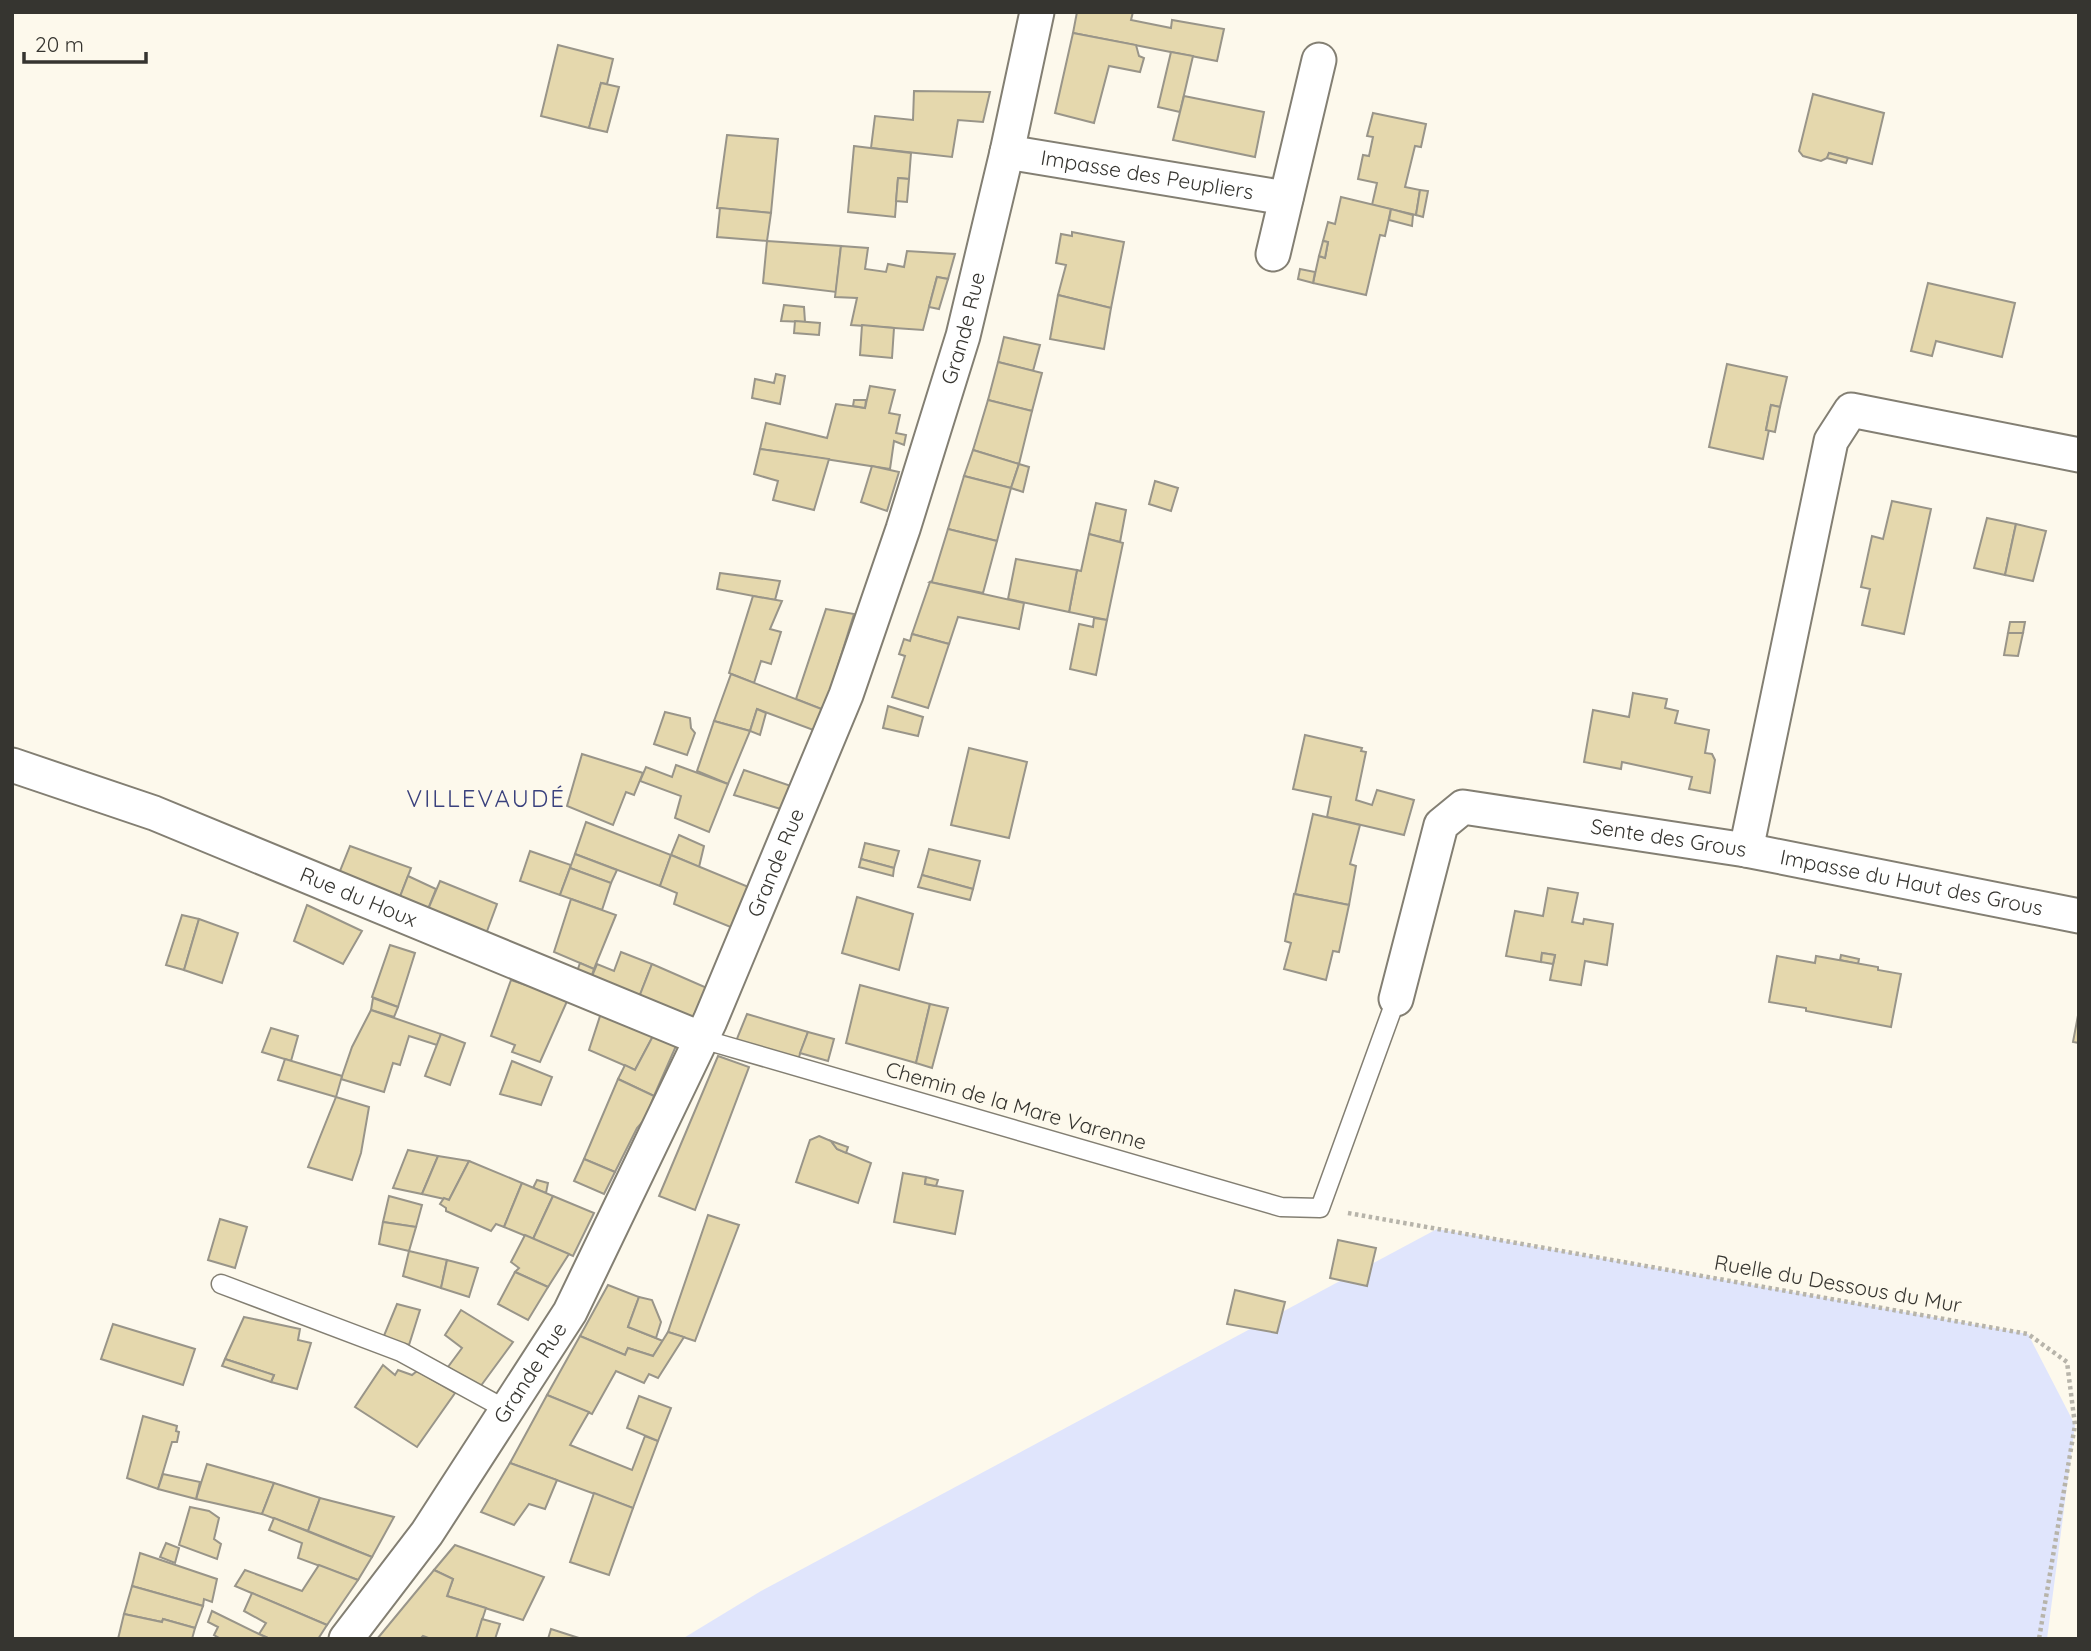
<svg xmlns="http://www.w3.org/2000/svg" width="2091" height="1651" font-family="Quicksand,sans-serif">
<rect width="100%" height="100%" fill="#fdf9ec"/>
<path fill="#e0e5fc" d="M1437,1229L2028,1334L2075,1425L2047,1639H682L761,1591Z"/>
<g fill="#e5d8ad" stroke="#999589" stroke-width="2">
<path d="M1077,12H1133L1131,20L1171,28L1172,20L1224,29L1217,61L1073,33Z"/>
<path d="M1073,33L1136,45L1139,56L1144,58L1140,72L1109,66L1094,123L1055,113Z"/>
<path d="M558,45L613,59L607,84L601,83L589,128L541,116Z"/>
<path d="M1171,52L1193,56L1180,112L1158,107Z"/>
<path d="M601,83L619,87L607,132L589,128Z"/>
<path d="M914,91L990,92L983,122L958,120L952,157L871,148L875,116L913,120Z"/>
<path d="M1813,94L1884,113L1872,164L1829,153L1827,158L1821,161L1803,156L1799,151Z"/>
<path d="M1184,96L1264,112L1255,157L1173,140Z"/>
<path d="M1373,113L1426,124L1421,147L1415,146L1405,187L1420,190L1416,215L1372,205L1377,183L1358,179L1363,155L1369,156L1373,137L1367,136Z"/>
<path d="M727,135L778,139L771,213L717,208Z"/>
<path d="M854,146L911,153L909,179L898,178L895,217L848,212Z"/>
<path d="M1829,153L1848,158L1846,163L1827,158Z"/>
<path d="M898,178L909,179L907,202L896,201Z"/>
<path d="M1420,190L1428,191L1423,217L1416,215Z"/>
<path d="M1341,197L1391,209L1385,236L1380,235L1366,295L1313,283L1319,256L1325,258L1328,242L1323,241L1328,222L1335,224Z"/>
<path d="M720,208L771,213L767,241L717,237Z"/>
<path d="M1391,209L1413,215L1412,226L1389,220Z"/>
<path d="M1072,232L1124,242L1111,308L1058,295L1066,265L1056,263L1061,234L1072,236Z"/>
<path d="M767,241L841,246L836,292L763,283Z"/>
<path d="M1323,241L1328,242L1325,258L1319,256Z"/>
<path d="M841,246L868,248L865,269L886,272L888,264L904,267L907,251L955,254L948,279L937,277L923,330L851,325L857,298L835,297Z"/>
<path d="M1300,269L1315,272L1313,283L1298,279Z"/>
<path d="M937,277L948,279L939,309L929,307Z"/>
<path d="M1928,283L2015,303L2002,357L1936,341L1932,356L1911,351Z"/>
<path d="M1058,295L1111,308L1104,349L1050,339Z"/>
<path d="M784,305L804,307L805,322L781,321Z"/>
<path d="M795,321L820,323L819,335L794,333Z"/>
<path d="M862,325L894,328L892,358L860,355Z"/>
<path d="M1004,337L1040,345L1033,371L998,362Z"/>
<path d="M998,362L1042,373L1032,411L988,400Z"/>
<path d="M1727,364L1787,377L1780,407L1771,405L1766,430H1769L1763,459L1709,447Z"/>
<path d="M776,374L785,376L780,404L752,398L755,379L774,383Z"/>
<path d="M870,386L895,390L889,413L900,415L896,433L906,435L904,445L894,441L890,469L760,449L766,423L827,438L836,404L865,408Z"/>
<path d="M854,400H866L865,408L853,406Z"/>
<path d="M988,400L1032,411L1019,464L973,450Z"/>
<path d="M1771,405L1780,407L1775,432L1766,430Z"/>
<path d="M760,449L829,459L814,510L773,500L778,481L754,474Z"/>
<path d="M973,450L1019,464L1011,488L964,476Z"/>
<path d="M1019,464L1029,467L1023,492L1011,488Z"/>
<path d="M872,466L899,472L887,511L861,502Z"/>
<path d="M964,476L1011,488L997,541L948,529Z"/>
<path d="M1155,481L1178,488L1171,511L1149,504Z"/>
<path d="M1892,501L1931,509L1904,634L1862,625L1870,589L1861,587L1872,536L1883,539Z"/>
<path d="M1096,503L1126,510L1120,542L1089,534Z"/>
<path d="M1987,518L2016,524L2005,575L1974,568Z"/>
<path d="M2016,524L2046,531L2033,581L2005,575Z"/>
<path d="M948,529L997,541L983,593L930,582L932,581Z"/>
<path d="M1089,534L1123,543L1107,620L1069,612L1077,570L1081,571Z"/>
<path d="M1016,559L1077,570L1069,612L1008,599Z"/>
<path d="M720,573L780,581L775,600L717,589Z"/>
<path d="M930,582L1024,603L1019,629L958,617L949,644L912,634Z"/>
<path d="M753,596L782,601L770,629L781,632L771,664L761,661L754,683L729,673Z"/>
<path d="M826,609L854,614L824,710L796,699Z"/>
<path d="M1094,618L1107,620L1096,675L1070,669L1079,624L1093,627Z"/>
<path d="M2010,622H2025L2023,633H2008Z"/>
<path d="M2008,633H2023L2018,656L2004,655Z"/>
<path d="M912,634L949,644L928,708L892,697L905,656L899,654L904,639L910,641Z"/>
<path d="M731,674L824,710L816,731L757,709L750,731L714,721Z"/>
<path d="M1633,693L1667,699L1665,708L1678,711L1675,723L1709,730L1705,753L1712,754L1715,760L1710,793L1689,789L1692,777L1622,762L1621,769L1584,762L1593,710L1629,717Z"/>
<path d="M888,706L923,717L918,736L883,728Z"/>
<path d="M757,709L766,713L760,735L750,731Z"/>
<path d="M665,712L690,718L691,728L695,733L687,755L654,744Z"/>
<path d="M714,721L750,731L728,784L697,771Z"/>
<path d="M1305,735L1362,748L1361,751L1366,752L1356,800L1372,805L1377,790L1414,800L1404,835L1327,817L1331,797L1293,789Z"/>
<path d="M969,748L1027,762L1009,838L951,825Z"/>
<path d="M582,754L643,773L634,795L626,792L613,825L567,806Z"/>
<path d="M676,765L728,784L709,832L675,818L681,796L640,781L646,767L672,777Z"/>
<path d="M744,770L794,787L784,810L734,795Z"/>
<path d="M1313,814L1360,825L1350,864L1356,866L1349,905L1295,894Z"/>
<path d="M586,822L671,855L660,886L575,854Z"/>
<path d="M679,835L704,846L699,867L671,855Z"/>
<path d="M865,843L899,851L894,868L861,859Z"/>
<path d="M350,846L411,868L396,907L334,886Z"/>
<path d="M929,849L980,861L973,889L922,875Z"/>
<path d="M530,851L571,865L560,895L520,881Z"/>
<path d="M575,854L617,870L611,883L570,868Z"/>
<path d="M671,855L751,888L733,928L674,904L677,893L660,886Z"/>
<path d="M861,859L894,868L893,876L859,867Z"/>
<path d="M570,868L611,883L602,910L560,895Z"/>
<path d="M922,875L973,889L970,900L918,887Z"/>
<path d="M408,876L436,889L424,919L396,907Z"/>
<path d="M440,881L497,904L483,942L424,919Z"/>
<path d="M1548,888L1578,893L1572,922L1583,924L1584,919L1613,924L1607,965L1585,961L1581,985L1550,980L1555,955L1542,953L1541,962L1506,956L1515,911L1543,916Z"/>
<path d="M1294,894L1349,905L1339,952L1333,951L1326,980L1284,969L1291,943L1285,941Z"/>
<path d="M857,897L913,914L899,970L842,953Z"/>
<path d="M571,899L616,915L594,969L554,952Z"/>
<path d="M307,905L362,931L343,964L294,941Z"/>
<path d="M182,915L199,919L184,970L166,965Z"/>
<path d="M199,919L238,933L222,983L184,970Z"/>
<path d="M390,945L415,953L398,1007L372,997Z"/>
<path d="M621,952L652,964L636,1005L588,986L597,964L614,971Z"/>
<path d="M1542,953L1555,955L1553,964L1541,962Z"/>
<path d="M1841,955L1859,959L1858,964L1840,960Z"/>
<path d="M1777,956L1815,963L1816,956L1878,967V970L1901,974L1891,1027L1806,1011V1008L1769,1002Z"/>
<path d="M580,963L594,969L588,986L574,980Z"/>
<path d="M652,964L707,988L689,1027L636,1005Z"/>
<path d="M511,980L568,999L540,1062L512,1052L515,1045L491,1036Z"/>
<path d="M860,985L930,1004L916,1063L846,1043Z"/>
<path d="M373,998L398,1007L394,1017L371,1010Z"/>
<path d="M930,1004L948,1008L932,1068L916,1063Z"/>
<path d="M371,1010L441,1034L437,1045L409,1036L400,1065L393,1063L384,1092L341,1079L352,1047Z"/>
<path d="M2079,1010V1043L2073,1042Z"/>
<path d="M601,1013L653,1036L635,1070L589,1050Z"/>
<path d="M747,1014L808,1032L796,1065L734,1046Z"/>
<path d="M271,1028L298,1036L291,1061L262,1052Z"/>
<path d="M808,1032L834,1039L828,1061L800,1053Z"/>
<path d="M441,1034L465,1043L450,1085L425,1076Z"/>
<path d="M653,1036L676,1046L654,1096L618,1079L625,1065L635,1070Z"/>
<path d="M718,1056L749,1067L695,1210L659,1196Z"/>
<path d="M285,1059L342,1076L336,1097L278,1080Z"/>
<path d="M512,1061L552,1077L541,1105L500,1094Z"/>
<path d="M618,1079L654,1096L645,1119L637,1128L615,1172L584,1159Z"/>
<path d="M336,1097L369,1107L361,1153L352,1180L308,1167Z"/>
<path d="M819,1136L831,1141L837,1149L871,1163L858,1203L796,1182L810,1140Z"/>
<path d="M831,1141L848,1147L846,1153L837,1149Z"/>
<path d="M408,1150L438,1156L422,1194L393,1188Z"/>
<path d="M438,1156L469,1161L449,1200L422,1194Z"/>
<path d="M584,1159L615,1172L604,1194L574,1181Z"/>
<path d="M469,1161L522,1183L504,1227L496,1224L491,1231L446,1211V1208L440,1204L444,1198L449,1200Z"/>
<path d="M903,1173L926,1177L925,1184L963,1191L955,1234L894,1222Z"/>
<path d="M926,1177L938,1180L936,1186L925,1184Z"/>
<path d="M537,1180L548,1183L546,1193L533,1188Z"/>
<path d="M522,1183L553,1196L533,1239L504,1227Z"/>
<path d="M389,1196L422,1205L416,1227L383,1222Z"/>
<path d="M553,1196L594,1213L573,1256L533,1239Z"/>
<path d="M708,1215L739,1225L695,1341L668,1332Z"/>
<path d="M220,1219L247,1227L235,1268L208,1260Z"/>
<path d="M383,1222L416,1227L409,1251L379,1244Z"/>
<path d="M525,1235L569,1254L548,1287L515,1272L519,1268L511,1262Z"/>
<path d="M1338,1240L1376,1248L1367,1286L1330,1278Z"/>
<path d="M409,1251L447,1260L441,1288L403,1276Z"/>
<path d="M447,1260L478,1268L469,1297L441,1288Z"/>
<path d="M515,1272L548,1287L528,1320L498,1304Z"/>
<path d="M608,1285L639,1297L628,1327L663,1341L653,1356L628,1348L625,1355L580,1336Z"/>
<path d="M1235,1290L1285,1302L1277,1333L1227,1324Z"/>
<path d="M639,1297L652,1300L661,1322L656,1338L628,1327Z"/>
<path d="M397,1304L420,1310L409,1345L383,1338Z"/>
<path d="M461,1310L513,1342L480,1387L448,1367L462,1348L445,1335Z"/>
<path d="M244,1317L300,1329L298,1340L311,1343L297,1389L271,1382L274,1375L225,1359Z"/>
<path d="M113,1324L195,1349L183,1385L101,1359Z"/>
<path d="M668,1332L684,1337L658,1378L649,1374L644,1383L616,1371L592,1414L547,1395L580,1336L625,1355L628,1348L653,1356Z"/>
<path d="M225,1359L274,1375L271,1382L222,1366Z"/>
<path d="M383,1365L395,1375L398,1370L412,1375L417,1371L455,1393L417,1447L355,1407Z"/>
<path d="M547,1395L589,1412L570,1445L632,1470L645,1436L658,1441L633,1508L510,1463Z"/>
<path d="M639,1396L671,1408L658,1441L627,1428Z"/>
<path d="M143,1416L177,1426L176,1431L179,1432L177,1442H172L158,1489L127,1478Z"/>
<path d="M510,1463L557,1480L545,1509L529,1504L514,1525L481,1512Z"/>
<path d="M207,1464L274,1483L262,1514L196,1499Z"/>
<path d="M163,1474L200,1482L196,1499L158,1489Z"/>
<path d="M274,1483L320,1498L308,1531L262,1514Z"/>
<path d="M594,1493L633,1508L609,1575L570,1562Z"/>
<path d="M320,1498L394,1517L372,1557L308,1531Z"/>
<path d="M190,1507L209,1511L219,1518L214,1539L221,1544L217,1559L179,1545Z"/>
<path d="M274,1518L372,1557L358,1580L298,1558L302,1543L269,1530Z"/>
<path d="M166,1543L179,1548L175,1563L160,1557Z"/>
<path d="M455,1545L544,1577L523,1620L447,1596L453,1579L434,1570Z"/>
<path d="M140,1553L217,1579L212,1602L204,1599L203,1606L132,1586Z"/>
<path d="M319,1565L358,1580L327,1625L235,1586L245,1570L302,1591Z"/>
<path d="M434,1570L453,1579L447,1596L486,1608L476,1639H431L423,1636L420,1639H377Z"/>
<path d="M132,1586L203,1606L195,1628L163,1619L162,1622L124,1614Z"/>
<path d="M252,1593L327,1625L318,1639H270L259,1634L266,1623L244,1611Z"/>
<path d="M212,1611L259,1634L270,1639H221L214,1635L218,1627L208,1622Z"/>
<path d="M124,1614L162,1622L163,1619L195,1628L192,1639H118Z"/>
<path d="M482,1619L500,1624L495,1639H476Z"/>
<path d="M551,1629L582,1639H548Z"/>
</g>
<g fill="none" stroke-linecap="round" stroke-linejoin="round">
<defs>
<g id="lane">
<path d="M702,1039L1281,1207L1320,1208L1396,999"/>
<path d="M221,1284L401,1352L507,1410"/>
</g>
<g id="street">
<path id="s1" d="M1007,152L1286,198"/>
<path d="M1273,254L1319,60"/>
<path id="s2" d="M12,765L154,813L702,1039"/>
<path d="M1746,850L1831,441L1851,410L2079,455"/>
<path id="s3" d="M1396,999L1441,825L1463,807L1746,850L2079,916"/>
<path id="s4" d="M346,1639L427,1533L570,1312L710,1021L846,695L903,529L963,336L1007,152L1037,12"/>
</g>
</defs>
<use href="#lane" stroke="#837f73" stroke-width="21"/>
<use href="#street" stroke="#837f73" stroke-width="37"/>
<path stroke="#b7b4aa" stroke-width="4.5" stroke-dasharray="3.5 3.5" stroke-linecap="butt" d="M1348,1213L2028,1334L2067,1362L2075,1425L2039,1639"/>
<use href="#lane" stroke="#fff" stroke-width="18"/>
<use href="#street" stroke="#fff" stroke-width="33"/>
</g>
<g text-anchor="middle" stroke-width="6" stroke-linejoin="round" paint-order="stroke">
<g font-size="21" fill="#363530" stroke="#fdf9ec">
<text dy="7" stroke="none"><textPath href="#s1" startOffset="142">Impasse des Peupliers</textPath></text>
<text dy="7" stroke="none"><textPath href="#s4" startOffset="1458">Grande Rue</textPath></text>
<text dy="7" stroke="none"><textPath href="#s3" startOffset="416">Sente des Grous</textPath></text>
<text dy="7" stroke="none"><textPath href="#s4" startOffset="891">Grande Rue</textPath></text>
<text dy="7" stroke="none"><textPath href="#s3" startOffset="663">Impasse du Haut des Grous</textPath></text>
<text dy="7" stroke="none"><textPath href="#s2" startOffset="371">Rue du Houx</textPath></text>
<text transform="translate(1016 1106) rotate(16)" y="7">Chemin de la Mare Varenne</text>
<text transform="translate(1838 1284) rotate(10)" y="7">Ruelle du Dessous du Mur</text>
<text dy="7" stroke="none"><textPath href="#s4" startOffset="324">Grande Rue</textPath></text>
</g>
<g font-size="24" letter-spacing="2" fill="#3a417d" stroke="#fdf9ec">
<text x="486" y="807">VILLEVAUDÉ</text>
</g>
</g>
<rect width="2091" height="1651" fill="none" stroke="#363530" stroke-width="28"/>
<path d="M24 52v10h122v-10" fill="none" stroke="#363530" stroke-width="3.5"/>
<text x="35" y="52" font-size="21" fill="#363530" stroke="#fdf9ec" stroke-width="5" paint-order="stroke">20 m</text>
</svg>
